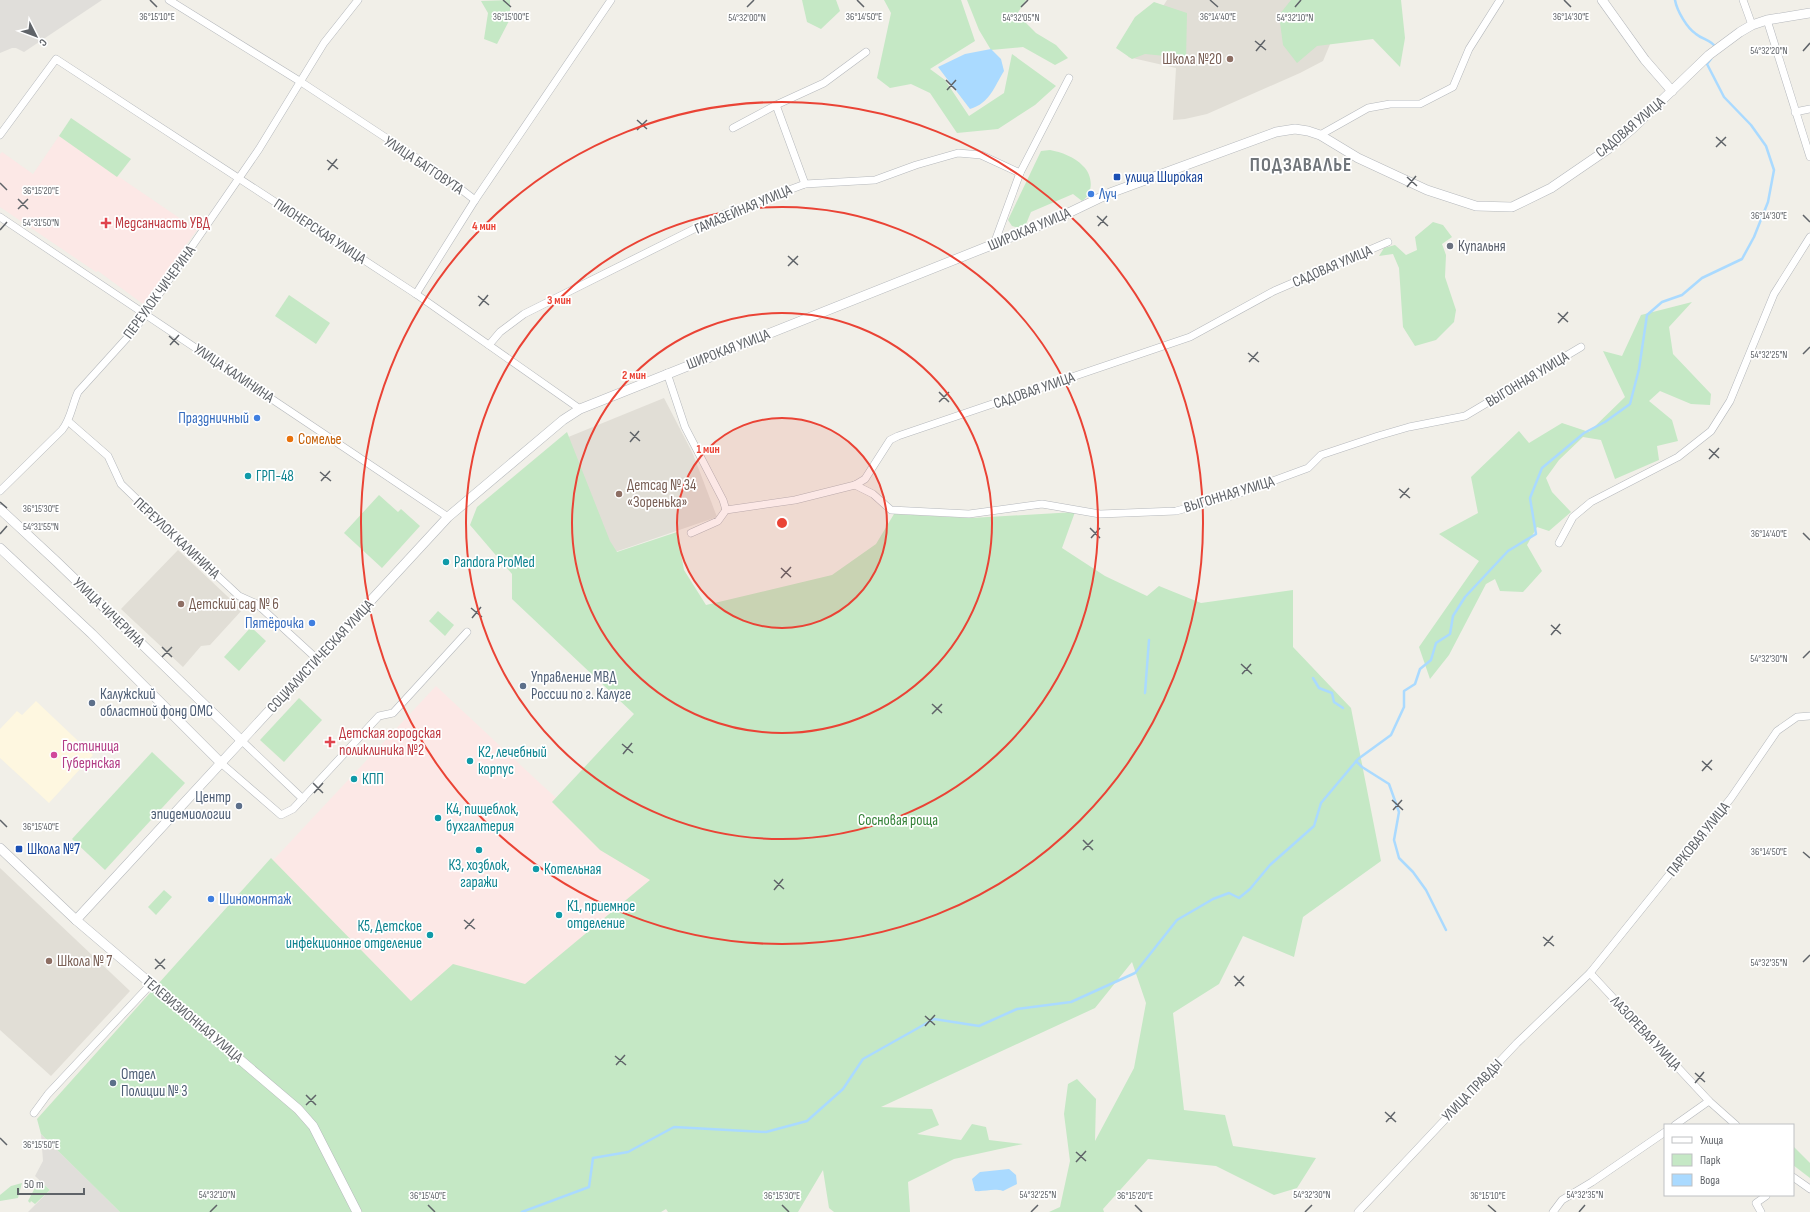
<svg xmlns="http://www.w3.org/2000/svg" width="1810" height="1212" font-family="'Sofia Sans Condensed',sans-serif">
<rect width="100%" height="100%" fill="#f1efe8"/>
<path fill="#fef7e0" d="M36,701L93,755L49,803L0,758V729L17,711L22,715Z"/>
<g fill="#e0deda">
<path d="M0,0H102L24,52L16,48H12L0,53Z"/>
<path d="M41,1134L120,1212H28L50,1190L35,1176L43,1161Z"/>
</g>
<g fill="#e1ded6">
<path d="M1167,0H1317L1336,30L1323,61L1300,73L1207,114L1185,119L1173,120L1176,68L1128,57L1151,25Z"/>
<path d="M664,398L693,454L717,517L618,551L571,565L561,440Z"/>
<path d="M178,550L242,610L210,645L201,646L183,667L121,609Z"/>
<path d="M0,868L130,991L51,1076L0,1030Z"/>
</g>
<g fill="#fce8e6">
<path d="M59,136L197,230L143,304L98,271L96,272L0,207V154L2,152L33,174Z"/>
<path d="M436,686L543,786L615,851L657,884L516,1007L336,1103L249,886Z"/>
</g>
<g fill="#c5e8c5">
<path d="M510,0V19L497,44L484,39L488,13L481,1Z"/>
<path d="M802,0H836L840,11L821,29L807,22Z"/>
<path d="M884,0H961L975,41L930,69L945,80L969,116L1004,93L1012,54L1056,86L1035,105L998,129L957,133L930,93L911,84L890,88L877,78L891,13Z"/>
<path d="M967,0H1026L1017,14L1036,33L1056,45L1068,58L1055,65L1023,47L991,50L979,30Z"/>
<path d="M1291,0H1401L1405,38L1400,67L1373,39L1317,46L1297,63L1283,45L1279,15Z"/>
<path d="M1154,2L1187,13L1186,61L1182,62L1175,57L1145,54L1132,59L1116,48L1135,17Z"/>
<path d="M71,118L131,159L117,177L59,136Z"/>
<path d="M1050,150C1061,152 1075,157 1083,166C1093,175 1094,194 1082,201L1073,194L1031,212L1026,224L1019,228L1012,226L1008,220L1041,151Z"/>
<path d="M1433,222L1443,225L1452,237L1442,244L1446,255L1445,277L1456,310L1454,322L1436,340L1415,346L1403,327L1399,268L1393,254L1379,256L1384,248L1395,245L1406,255L1417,250L1415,237Z"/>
<path d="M289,295L330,323L316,344L275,316Z"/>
<path d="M1692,302L1669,327L1673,354L1711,394L1710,405L1691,404L1660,391L1649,401L1672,420L1678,441L1657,446L1659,460L1615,479L1601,440L1583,437L1559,460L1546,478L1552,492L1571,512L1549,531L1537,527L1527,545L1542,571L1523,592L1500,591L1495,579L1486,584L1449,655L1430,679L1419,647L1479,561L1439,534L1478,513L1471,477L1519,431L1529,443L1562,423L1589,432L1625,397L1603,351L1622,356L1641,315Z"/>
<path d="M567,432L610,541L617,552L677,532L684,570L706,605L832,575L876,544L894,514L971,518L1075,512L1062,548L1105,576L1147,596L1159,586L1201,603L1293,590V647L1351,708L1381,861L1303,917L1294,957L1243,936L1219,984L1173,1013L1184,1110L1225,1115L1233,1146L1316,1158L1297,1188L1274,1195L1216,1166L1148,1159L1103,1209L1104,1212H1049L1060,1207L1070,1161L1064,1114L1068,1084L1077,1079L1096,1099L1095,1141L1134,1068L1146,1003L1132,962L1095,1008L881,1107L932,1109L939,1125L917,1134L961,1140L972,1124L986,1127L989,1140L1023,1144L954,1159L908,1182L910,1212H834L829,1208L823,1170L798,1212H668L666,1209L661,1212H120L41,1134L37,1119L271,858L411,1001L453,964L525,984L650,880L600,850L552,802L634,714L512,599V574L470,525L477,507Z"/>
<path d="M379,495L398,512L401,509L420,526L382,568L344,533Z"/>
<path d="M438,611L454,625L445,636L429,621Z"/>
<path d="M251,627L266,641L239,671L224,657Z"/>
<path d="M299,698L322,720L284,762L260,740Z"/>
<path d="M152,752L185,783L105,870L72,839Z"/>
<path d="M164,890L172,897L156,915L148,907Z"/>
<path d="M1793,1146L1810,1163V1178L1793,1165Z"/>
<path d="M39,1180L50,1190L35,1204L31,1201L30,1203L28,1201Z"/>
<path d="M22,1183L18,1198L0,1201V1195L11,1186Z"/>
</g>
<g fill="#aadaff">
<path d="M991,49L1001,59L1004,71C994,87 990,103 970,109L938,67L965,54Z"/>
<path d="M1009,1169L1016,1175L1017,1184L1003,1191C993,1188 985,1192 975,1191L972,1179L980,1172Z"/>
</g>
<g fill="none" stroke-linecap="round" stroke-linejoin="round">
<g stroke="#aadaff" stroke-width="2.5">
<path d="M1675,0C1677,11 1687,28 1696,34C1703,40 1712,40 1716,48"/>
<path d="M1313,678L1319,688L1332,693L1334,702L1343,708"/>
<path d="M1145,693L1149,640"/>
<path d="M1356,761L1362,767L1389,784L1399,812L1394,840L1399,858L1413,872L1426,890L1446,930"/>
<path d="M522,1212L589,1187L593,1158L628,1152L674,1127L766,1132L807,1121L843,1089L863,1059L934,1019L979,1026L1017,1009L1071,1002L1135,973L1177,920L1213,899L1229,893L1239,898L1250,889L1270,865L1314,826L1321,803L1358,759L1391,735L1404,707V691L1415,684L1420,669L1431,660L1436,643L1450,634L1453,616L1465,597L1508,551L1536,534L1530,498L1542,468L1584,433L1605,422L1630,404L1639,369L1647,315L1662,302L1682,295L1702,278L1742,259L1754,237L1768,202L1774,170L1766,146L1751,125L1724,97L1707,64L1711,59"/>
</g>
<defs>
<g id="minor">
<path d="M169,0L301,82L441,174L475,200"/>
<path d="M1743,0L1752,25"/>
<path d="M1767,20L1810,157"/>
<path d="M776,105L805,184"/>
<path d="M1795,112L1810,109"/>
<path d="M733,128L776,105L824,83L866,52"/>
<path d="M0,135L56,59L416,294L580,409"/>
<path d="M1320,135L1368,108L1390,104H1420L1453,87L1469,49L1500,0"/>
<path d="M0,217L448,517"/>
<path d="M994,244L1020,173L1069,78"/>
<path d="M416,294L475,200L611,0"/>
<path d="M489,345L500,332L524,314L724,214L805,184L875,180L916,165L958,153L981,155L1020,173"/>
<path d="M667,373L685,427L723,500L726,510"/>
<path d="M69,422L108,456L121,484L180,541L239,596L257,604L317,659"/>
<path d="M855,485L873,494L891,510L969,514L1042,504L1100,514L1176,511L1232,496L1308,468L1321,455L1378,436L1409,427L1465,416L1581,347"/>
<path d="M0,491L62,430C71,419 72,405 78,392L135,329L259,149L324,43L358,0"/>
<path d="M691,533L718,521L726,510L795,500L855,485L865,479L890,440L898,436L1190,337L1274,291L1388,242"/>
<path d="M1559,543L1573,517L1591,502L1678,457L1711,431L1730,401L1774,294L1810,237"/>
<path d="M242,741L303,799"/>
<path d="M221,763L281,815L293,809L379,716L393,713L467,632"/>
<path d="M1590,973L1709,1101L1736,1125"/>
<path d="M34,1113L48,1094L151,984"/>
<path d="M1675,1125L1709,1101"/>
<path d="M1793,1177L1810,1189"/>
<path d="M1358,1212L1517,1043L1590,973L1731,798L1777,731L1797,717L1810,716"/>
<path d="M1553,1212L1562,1200L1592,1182L1665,1132"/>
<path d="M1761,1212L1756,1203L1766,1196"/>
</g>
<g id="tertiary">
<path d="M1602,0L1645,60L1672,91"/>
<path d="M0,509L57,562L242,741"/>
<path d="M0,548L92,634L221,763"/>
<path d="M0,848L76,920L298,1109L313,1126L357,1212"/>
<path d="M76,920L448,517L563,420L580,409L994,244L1060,217L1110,193L1276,132L1295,129L1308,131L1320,135L1358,158L1427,190L1476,206L1512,207L1551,188L1608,149L1632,129L1709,55L1740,32L1752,25L1767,20L1810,13"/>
</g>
</defs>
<use href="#minor" stroke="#b5b8bc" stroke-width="8"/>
<use href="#tertiary" stroke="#b5b8bc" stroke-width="10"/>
<use href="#minor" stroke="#fff" stroke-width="7"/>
<use href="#tertiary" stroke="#fff" stroke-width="9"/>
</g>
<path fill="none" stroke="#5f6368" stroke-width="1.5" d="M150,0L157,7M503,0L511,7M857,0L864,7M1210,0L1218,7M1564,0L1571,7M747,7L754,0M1021,7L1028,0M1295,7L1301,0M1255,41L1266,50M1256,51L1265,40M1803,51L1810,43M946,80L956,90M947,90L956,80M637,120L647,129M637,130L647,120M1716,137L1726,146M1716,147L1726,137M327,160L338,169M328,170L337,159M1407,177L1417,186M0,183L7,190M1407,187L1416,176M18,199L28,209M18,209L28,199M1803,215L1810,222M1097,216L1108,226M1098,226L1107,216M0,230L7,222M788,256L798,265M788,266L798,256M478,296L489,305M479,306L488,295M1558,313L1568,322M1558,323L1568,312M169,336L179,345M170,345L179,335M1248,353L1259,362M1803,354L1810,347M1249,362L1258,352M939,392L949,402M939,402L949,392M630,432L640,441M630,442L639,431M1709,449L1719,458M1709,459L1719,448M320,472L331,481M321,481L330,471M1399,489L1410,498M1400,498L1409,488M0,502L7,508M1090,528L1100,538M1803,533L1810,540M0,534L7,526M1091,538L1100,528M781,568L791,577M781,578L791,567M471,608L482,617M472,618L481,607M1551,625L1561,634M1551,635L1560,624M162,647L172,657M162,657L172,647M1803,658L1810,651M1241,664L1252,674M1242,674L1251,664M932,704L942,713M932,714L942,704M622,744L633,753M623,754L632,743M1702,761L1712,770M1702,771L1712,760M313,783L323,793M314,793L323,783M1392,800L1403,810M1393,810L1402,800M0,820L7,827M1083,840L1093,850M1083,850L1093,840M1803,852L1810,858M774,880L784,889M774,890L783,879M464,920L475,929M465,929L474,919M1543,937L1554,946M1544,946L1553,936M155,959L165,969M1803,962L1810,955M155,969L165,959M1234,976L1244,986M1235,986L1244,976M925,1016L935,1025M925,1026L935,1015M615,1056L626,1065M616,1065L625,1055M1695,1073L1705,1082M1695,1083L1704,1072M306,1095L316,1105M306,1105L316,1095M1385,1112L1396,1122M1386,1122L1395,1112M0,1138L7,1145M1076,1152L1086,1161M1076,1162L1086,1151M428,1205L435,1212M782,1205L789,1212M1135,1205L1142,1212M1488,1205L1496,1212M210,1212L217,1205M1031,1212L1038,1205M1305,1212L1312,1205M1579,1212L1585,1205"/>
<circle cx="782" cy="523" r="105" fill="#ea4335" fill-opacity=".12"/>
<g fill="none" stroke="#ea4335" stroke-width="2">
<circle cx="782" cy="523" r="105"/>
<circle cx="782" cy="523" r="210"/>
<circle cx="782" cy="523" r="316"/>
<circle cx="782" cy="523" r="421"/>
</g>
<g fill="#8d6e63" stroke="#fff" stroke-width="1.5">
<circle cx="1230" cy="59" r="4"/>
<circle cx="619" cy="494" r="4"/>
<circle cx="181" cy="604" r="4"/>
<circle cx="49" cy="961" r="4"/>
</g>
<g fill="#1a4fb4" stroke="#fff" stroke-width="1.5">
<rect x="1113" y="173" width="8" height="8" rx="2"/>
<rect x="15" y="845" width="8" height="8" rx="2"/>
</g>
<g fill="#3f7fe0" stroke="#fff" stroke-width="1.5">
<circle cx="1091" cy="194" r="4"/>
<circle cx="257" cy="418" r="4"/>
<circle cx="312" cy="623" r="4"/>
<circle cx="211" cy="899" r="4"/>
</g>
<g fill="#e0444e" stroke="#fff" stroke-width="1.5">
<path d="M104 217h4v4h4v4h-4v4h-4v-4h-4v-4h4z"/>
<path d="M328 736h4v4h4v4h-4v4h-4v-4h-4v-4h4z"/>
</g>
<circle fill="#6b7280" stroke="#fff" stroke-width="1.5" cx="1450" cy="246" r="4"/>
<circle fill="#e8710a" stroke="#fff" stroke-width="1.5" cx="290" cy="439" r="4"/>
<g fill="#0f9aa8" stroke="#fff" stroke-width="1.5">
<circle cx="248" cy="476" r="4"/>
<circle cx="446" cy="562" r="4"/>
<circle cx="470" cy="761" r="4"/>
<circle cx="354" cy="779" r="4"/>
<circle cx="438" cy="818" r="4"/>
<circle cx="479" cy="850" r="4"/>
<circle cx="536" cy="869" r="4"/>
<circle cx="559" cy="915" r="4"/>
<circle cx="430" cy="935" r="4"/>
</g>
<g fill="#5c6f8a" stroke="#fff" stroke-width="1.5">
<circle cx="523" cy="686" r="4"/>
<circle cx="92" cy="703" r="4"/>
<circle cx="239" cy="806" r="4"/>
<circle cx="113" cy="1083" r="4"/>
</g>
<circle fill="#d1479c" stroke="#fff" stroke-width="1.5" cx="54" cy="755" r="4"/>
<g text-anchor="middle" stroke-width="3.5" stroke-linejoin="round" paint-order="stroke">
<g font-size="15" fill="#785e54" stroke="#fff" text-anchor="start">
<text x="1222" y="64" text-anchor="end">Школа №20</text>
<text x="627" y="490">Детсад № 34<tspan x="627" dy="17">«Зоренька»</tspan></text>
<text x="189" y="609">Детский сад № 6</text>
<text x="57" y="966">Школа № 7</text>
</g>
<g font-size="15" fill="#5f6368" stroke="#fff">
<text transform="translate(1630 127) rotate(-40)" y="5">САДОВАЯ УЛИЦА</text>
<text transform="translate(424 165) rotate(34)" y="5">УЛИЦА БАГГОВУТА</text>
<text transform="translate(743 209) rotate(-23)" y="5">ГАМАЗЕЙНАЯ УЛИЦА</text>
<text transform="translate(1029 229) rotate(-23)" y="5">ШИРОКАЯ УЛИЦА</text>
<text transform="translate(320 231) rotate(33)" y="5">ПИОНЕРСКАЯ УЛИЦА</text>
<text transform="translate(1332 266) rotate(-23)" y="5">САДОВАЯ УЛИЦА</text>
<text transform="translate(159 292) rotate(-54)" y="5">ПЕРЕУЛОК ЧИЧЕРИНА</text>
<text transform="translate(728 349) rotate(-21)" y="5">ШИРОКАЯ УЛИЦА</text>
<text transform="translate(234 373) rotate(34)" y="5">УЛИЦА КАЛИНИНА</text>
<text transform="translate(1527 379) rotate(-31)" y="5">ВЫГОННАЯ УЛИЦА</text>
<text transform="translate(1034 390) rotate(-19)" y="5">САДОВАЯ УЛИЦА</text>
<text transform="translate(1229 494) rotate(-17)" y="5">ВЫГОННАЯ УЛИЦА</text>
<text transform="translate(177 538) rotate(43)" y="5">ПЕРЕУЛОК КАЛИНИНА</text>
<text transform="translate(109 612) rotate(44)" y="5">УЛИЦА ЧИЧЕРИНА</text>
<text transform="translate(320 656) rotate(-47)" y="5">СОЦИАЛИСТИЧЕСКАЯ УЛИЦА</text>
<text transform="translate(1698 839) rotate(-51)" y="5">ПАРКОВАЯ УЛИЦА</text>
<text transform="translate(193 1019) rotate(40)" y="5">ТЕЛЕВИЗИОННАЯ УЛИЦА</text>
<text transform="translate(1646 1033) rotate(47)" y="5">ЛАЗОРЕВАЯ УЛИЦА</text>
<text transform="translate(1472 1090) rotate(-46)" y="5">УЛИЦА ПРАВДЫ</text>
</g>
<g font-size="15" fill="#164399" stroke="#fff" text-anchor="start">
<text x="1125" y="182">улица Широкая</text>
<text x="27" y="854">Школа №7</text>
</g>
<g font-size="15" fill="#366cbe" stroke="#fff" text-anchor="start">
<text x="1099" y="199">Луч</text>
<text x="249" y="423" text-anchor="end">Праздничный</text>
<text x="304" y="628" text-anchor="end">Пятёрочка</text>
<text x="219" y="904">Шиномонтаж</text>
</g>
<g font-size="15" fill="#be3a42" stroke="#fff" text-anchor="start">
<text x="115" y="228">Медсанчасть УВД</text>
<text x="339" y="738">Детская городская<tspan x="339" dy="17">поликлиника №2</tspan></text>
</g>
<g font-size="15" fill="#5b616d" stroke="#fff" text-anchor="start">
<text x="1458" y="251">Купальня</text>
</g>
<g font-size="15" fill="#c56008" stroke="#fff" text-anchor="start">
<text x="298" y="444">Сомелье</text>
</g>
<g font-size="15" fill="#0d838f" stroke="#fff" text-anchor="start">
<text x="256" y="481">ГРП-48</text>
<text x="454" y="567">Pandora ProMed</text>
<text x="478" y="757">К2, лечебный<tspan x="478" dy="17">корпус</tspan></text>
<text x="362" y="784">КПП</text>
<text x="446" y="814">К4, пищеблок,<tspan x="446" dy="17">бухгалтерия</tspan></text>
<text x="479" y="870" text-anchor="middle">К3, хозблок,<tspan x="479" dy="17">гаражи</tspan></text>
<text x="544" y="874">Котельная</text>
<text x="567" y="911">К1, приемное<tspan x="567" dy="17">отделение</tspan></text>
<text x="422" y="931" text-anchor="end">К5, Детское<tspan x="422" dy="17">инфекционное отделение</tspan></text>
</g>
<g font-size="15" fill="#4e5e75" stroke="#fff" text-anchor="start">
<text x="531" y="682">Управление МВД<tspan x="531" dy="17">России по г. Калуге</tspan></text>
<text x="100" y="699">Калужский<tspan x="100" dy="17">областной фонд ОМС</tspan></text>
<text x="231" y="802" text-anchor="end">Центр<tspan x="231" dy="17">эпидемиологии</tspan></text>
<text x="121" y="1079">Отдел<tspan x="121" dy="17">Полиции № 3</tspan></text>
</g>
<g font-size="15" fill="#b23c85" stroke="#fff" text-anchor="start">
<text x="62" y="751">Гостиница<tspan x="62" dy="17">Губернская</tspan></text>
</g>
<g font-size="15" fill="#348238" stroke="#fff">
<text x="898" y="825">Сосновая роща</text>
</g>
<g font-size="19" font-weight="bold" letter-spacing="1" fill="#70757a" stroke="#fff">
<text x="1301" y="171">ПОДЗАВАЛЬЕ</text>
</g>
</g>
<g font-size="10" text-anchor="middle" fill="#5f6368" stroke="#fff" stroke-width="3.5" stroke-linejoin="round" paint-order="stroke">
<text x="157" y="20">36°15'10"E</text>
<text x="1218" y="20">36°14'40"E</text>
<text x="511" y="20">36°15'00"E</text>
<text x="864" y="20">36°14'50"E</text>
<text x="1571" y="20">36°14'30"E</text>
<text x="747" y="21">54°32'00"N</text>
<text x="1021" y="21">54°32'05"N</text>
<text x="1295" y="21">54°32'10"N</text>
<text x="1769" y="54">54°32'20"N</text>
<text x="41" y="194">36°15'20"E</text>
<text x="1769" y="219">36°14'30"E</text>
<text x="41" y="226">54°31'50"N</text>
<text x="1769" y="358">54°32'25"N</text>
<text x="41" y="512">36°15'30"E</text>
<text x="41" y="530">54°31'55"N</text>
<text x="1769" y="537">36°14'40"E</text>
<text x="1769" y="662">54°32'30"N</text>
<text x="41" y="830">36°15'40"E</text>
<text x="1769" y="855">36°14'50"E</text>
<text x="1769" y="966">54°32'35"N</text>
<text x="41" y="1148">36°15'50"E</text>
<text x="217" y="1198">54°32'10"N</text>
<text x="1038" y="1198">54°32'25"N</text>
<text x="1312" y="1198">54°32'30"N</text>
<text x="1585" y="1198">54°32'35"N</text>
<text x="428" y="1199">36°15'40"E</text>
<text x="782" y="1199">36°15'30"E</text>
<text x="1135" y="1199">36°15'20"E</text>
<text x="1488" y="1199">36°15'10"E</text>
</g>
<circle cx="782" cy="523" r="6" fill="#ea4335" stroke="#fff" stroke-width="2"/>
<g font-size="12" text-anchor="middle" font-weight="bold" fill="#ea4335" stroke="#fff" stroke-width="3.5" stroke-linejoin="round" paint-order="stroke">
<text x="484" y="230">4 мин</text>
<text x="559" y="304">3 мин</text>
<text x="634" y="379">2 мин</text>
<text x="708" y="453">1 мин</text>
</g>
<rect x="1664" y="1124" width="130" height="72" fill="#ffffff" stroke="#bfc1c3"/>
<rect x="1672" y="1137" width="20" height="6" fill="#ffffff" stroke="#bfc1c3"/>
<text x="1700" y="1144" font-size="12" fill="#5f6368">Улица</text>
<rect x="1672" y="1154" width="20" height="12" fill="#c5e8c5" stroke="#bfc1c3"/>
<text x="1700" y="1164" font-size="12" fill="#5f6368">Парк</text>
<rect x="1672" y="1174" width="20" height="12" fill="#aadaff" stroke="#bfc1c3"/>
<text x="1700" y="1184" font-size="12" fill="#5f6368">Вода</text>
<g transform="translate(36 36) rotate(132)" stroke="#ffffff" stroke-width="3" paint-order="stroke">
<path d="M0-3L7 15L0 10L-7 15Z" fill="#5f6368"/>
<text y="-6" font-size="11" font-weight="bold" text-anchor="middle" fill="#5f6368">С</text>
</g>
<path d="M18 1188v6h66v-6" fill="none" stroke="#5f6368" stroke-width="2"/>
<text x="24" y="1188" font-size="12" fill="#5f6368" stroke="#ffffff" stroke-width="3" paint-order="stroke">50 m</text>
</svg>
